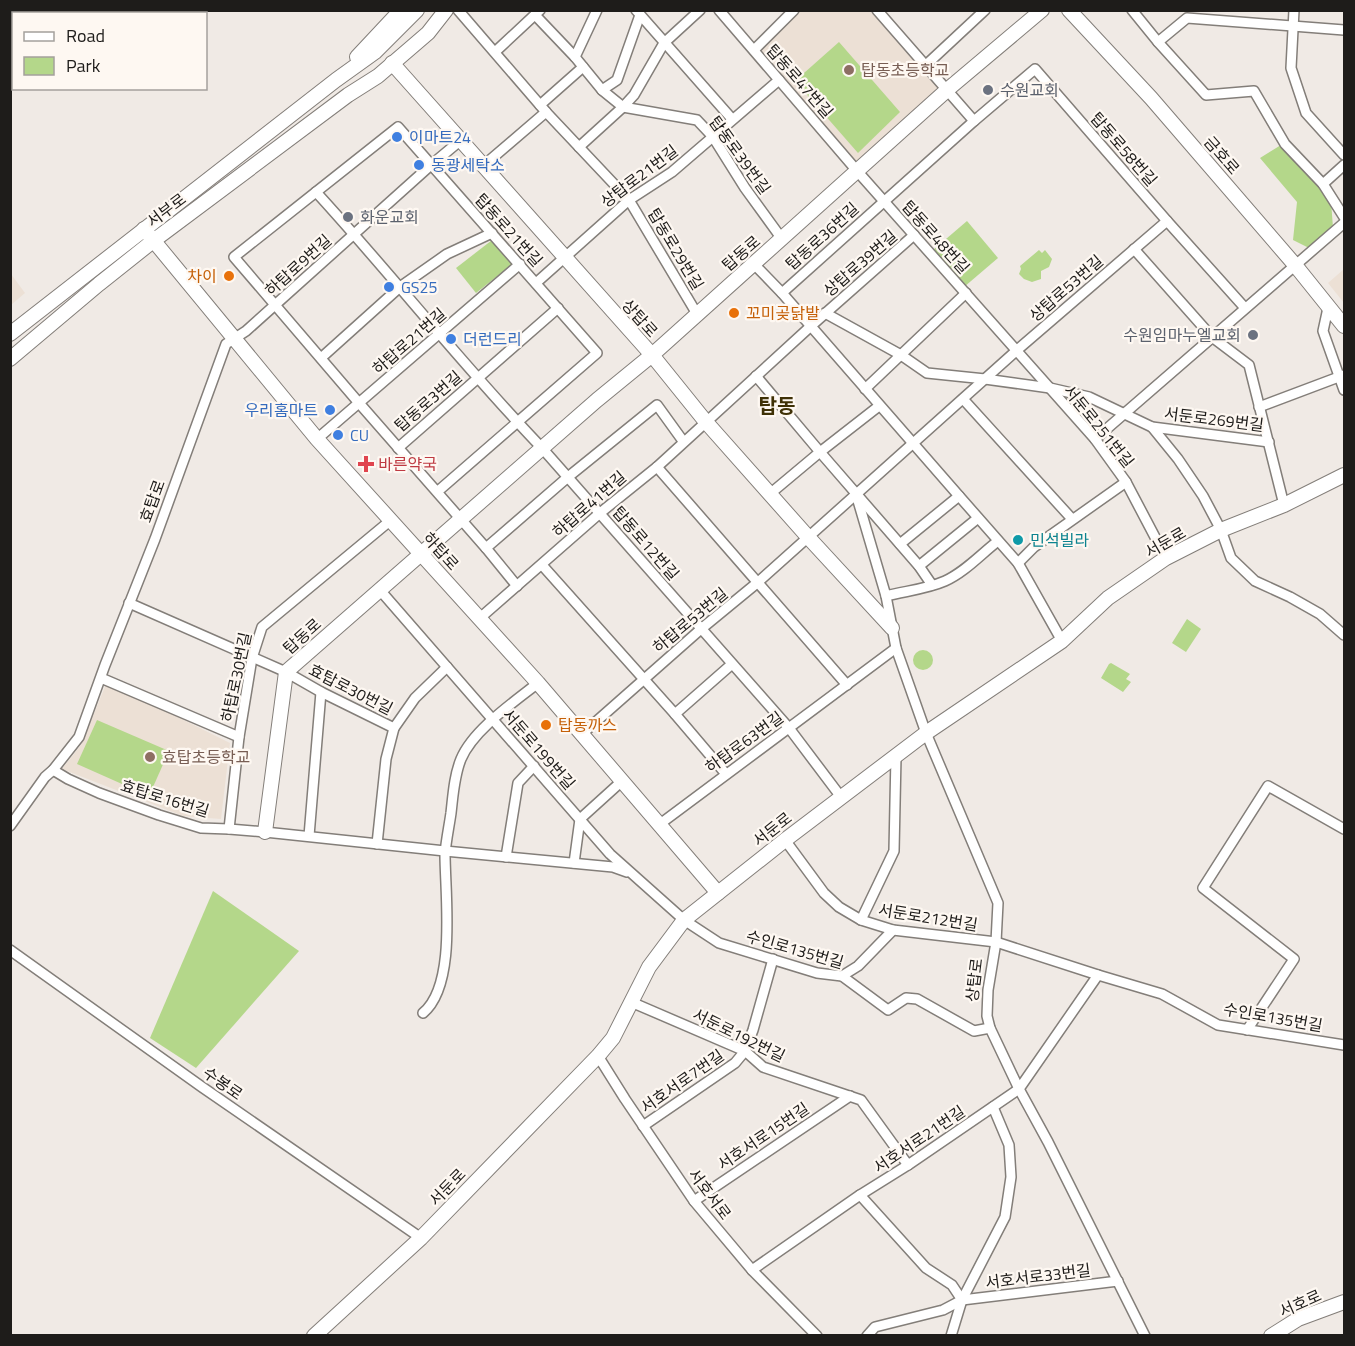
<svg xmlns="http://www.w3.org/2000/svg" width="1355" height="1346" font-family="'Titillium Web','Noto Sans KR',sans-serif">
<rect width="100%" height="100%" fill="#f0eae5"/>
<g fill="#ece0d5">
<path d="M800,11H870L940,90L859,165L758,50Z"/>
<path d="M1344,269V303L1328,283Z"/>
<path d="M11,274L25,293L11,305H10Z"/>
<path d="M107,682L230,743L221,819L183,816L62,769L81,745Z"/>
</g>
<g fill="#b4d78a">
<path d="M839,42L900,112L858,153L795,81Z"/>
<path d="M1281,145L1331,201L1333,228L1311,249L1293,240L1297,202L1260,158Z"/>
<path d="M967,221L998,258L964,287L932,251Z"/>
<path d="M496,237L515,262L476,293L456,268Z"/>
<path d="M1039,250L1042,253L1045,250L1052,259L1049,267L1041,271V279L1032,282L1024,279L1019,274L1021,269L1020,266Z"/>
<path d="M1187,619L1201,629L1186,652L1172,643Z"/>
<circle cx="923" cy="660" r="10"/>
<path d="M1111,663L1130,674L1126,679L1131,682L1123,692L1101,678L1109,664Z"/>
<path d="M97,720L169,751L149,796L77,764Z"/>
<path d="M213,891L299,951L196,1068L150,1038Z"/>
</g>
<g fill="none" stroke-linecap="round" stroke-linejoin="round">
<defs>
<g id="street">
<path d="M458,10L546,112L629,200L697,314"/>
<path d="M636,10L732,119"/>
<path d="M719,10L858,172L1095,439L1126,482L1166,558"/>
<path d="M877,10L974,121L1035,69L1167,221L1245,308"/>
<path d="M1132,10L1158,42L1206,95L1254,91L1285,144L1323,184L1344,217"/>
<path d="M1294,10L1291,68L1306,113L1344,155"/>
<path d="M535,15L575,57L602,90L623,107L697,120L713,137L745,188L782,239"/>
<path d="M1158,42L1187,18L1344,30"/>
<path d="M754,50L794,10"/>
<path d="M495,52L540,10"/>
<path d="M575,57L597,10"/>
<path d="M926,65L985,10"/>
<path d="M602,90L617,80L640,15"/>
<path d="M540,105L583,67"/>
<path d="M579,147L623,107L634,95L664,43L700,10"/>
<path d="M483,166L546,112"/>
<path d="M1323,184L1344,165"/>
<path d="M316,192C393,276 463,366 542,448L789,728L841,797"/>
<path d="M1134,249L1212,337L1249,365L1284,505"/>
<path d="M753,263L782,293L959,496L1018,563L1062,641"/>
<path d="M536,283L629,200L672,172L779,80"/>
<path d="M782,293L974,121"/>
<path d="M1328,308L1323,331L1344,390"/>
<path d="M825,313L901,355L927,373L985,379L1050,388L1089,397L1152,427L1269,442"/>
<path d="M321,358L400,287L447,254L492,233"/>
<path d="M756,376L820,452L919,566L932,585"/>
<path d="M865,389L966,293"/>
<path d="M963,399L1072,519"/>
<path d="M1259,407L1344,375"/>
<path d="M1152,427L1178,459L1203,496L1221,530L1231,558L1255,581L1290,597L1320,614L1344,635"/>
<path d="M317,439L520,264"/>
<path d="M1095,439L1344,223"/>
<path d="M398,448L558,308"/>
<path d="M657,467L847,685"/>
<path d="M437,492L597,353L398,127L234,257L359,403L486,548L517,586"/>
<path d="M771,493L820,452L879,406"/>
<path d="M856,494L886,596L896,648L926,733L998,903L996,942L988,990L987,1016L990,1028L1019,1089L1048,1142L1145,1336"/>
<path d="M900,544L959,496"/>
<path d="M486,548L568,477L657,405L683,441"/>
<path d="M1018,563L1034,547L1126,482"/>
<path d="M542,565L675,714L726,774"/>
<path d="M919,566L978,518"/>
<path d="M379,589L610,854L684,920L719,943L817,973L842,976L888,1010L906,998L917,999L974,1031L990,1028"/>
<path d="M886,596C905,591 927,589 945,581C965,572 981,554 998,541"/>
<path d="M129,603L286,672L321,692L394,728"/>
<path d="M480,618L600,513L657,467L811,326L914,235"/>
<path d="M101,678L239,737"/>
<path d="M675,714L732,664"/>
<path d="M582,734L701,629L757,583L1016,351L1167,221"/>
<path d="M53,770L68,779L99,793L159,815L201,828L229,829L265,832L445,851L613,867L627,872"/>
<path d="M660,824L896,648"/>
<path d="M10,826L45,777L53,770L79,737L105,665L155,539L226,344L246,331L431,165L461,140"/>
<path d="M229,829L239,737L252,658L262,627L391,520"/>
<path d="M309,836L321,692"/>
<path d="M785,840L824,893L839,907L861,920L893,930L996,942L1098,975L1162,994L1218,1025L1344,1045"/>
<path d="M377,844L386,759L394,728L415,698L447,667"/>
<path d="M506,857L518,783L534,766"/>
<path d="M574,863L580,819L622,781"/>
<path d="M861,920L894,851L896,756"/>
<path d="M10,950L202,1087L421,1238"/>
<path d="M842,976L858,966L893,930"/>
<path d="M631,1002L745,1051L763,1067L861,1100L908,1165"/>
<path d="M423,1013C457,985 445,895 445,854C446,841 449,827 451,813C453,796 454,776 461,759C473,730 514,702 538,683"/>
<path d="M1247,1030L1294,959L1203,888L1268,786L1344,829"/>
<path d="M598,1056L625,1099L694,1201L752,1270L817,1336"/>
<path d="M643,1126L735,1063L745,1051L753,1030L773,959"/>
<path d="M860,1195L926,1268L952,1285L962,1300"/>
<path d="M694,1201L850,1096"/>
<path d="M752,1270L860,1195L908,1165L1019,1089L1098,975"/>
<path d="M867,1336L875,1327L943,1310L962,1300L1118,1281"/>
<path d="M951,1336L962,1300L1005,1217L1011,1177L1009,1145L993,1107"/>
</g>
<g id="secondary">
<path d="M1069,10L1151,98L1295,265L1344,326"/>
<path d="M357,57L401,10"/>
<path d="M392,63L652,355L706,422L808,537L892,628"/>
<path d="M144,229L317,439L538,683L718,893"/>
<path d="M10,334L336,80L375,52L417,10"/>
<path d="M10,359L99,284L153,241L348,95L378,76L428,33L446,10"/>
<path d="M265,832L286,672L597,400L652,355L947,90L1042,10"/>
<path d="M314,1336L421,1238L598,1056L613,1038L649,967L684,920L785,840L926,733L1062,641L1108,598L1166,558L1221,530L1284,505L1344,475"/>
<path d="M1271,1336L1298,1319L1344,1302"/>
</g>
</defs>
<use href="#street" stroke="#837e79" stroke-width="12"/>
<use href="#secondary" stroke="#837e79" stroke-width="16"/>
<use href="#street" stroke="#fff" stroke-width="9"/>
<use href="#secondary" stroke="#fff" stroke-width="14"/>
</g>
<g fill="#8d6e63" stroke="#fef8f2" stroke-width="2">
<circle cx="849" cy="70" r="6"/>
<circle cx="150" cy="757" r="6"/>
</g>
<g fill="#6b7280" stroke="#fef8f2" stroke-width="2">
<circle cx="988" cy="90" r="6"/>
<circle cx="348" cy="217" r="6"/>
<circle cx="1253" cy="335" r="6"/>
</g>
<g fill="#3f7fe0" stroke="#fef8f2" stroke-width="2">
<circle cx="397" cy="137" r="6"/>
<circle cx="419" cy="165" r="6"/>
<circle cx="389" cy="287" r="6"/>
<circle cx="451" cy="339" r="6"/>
<circle cx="330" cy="410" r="6"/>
<circle cx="338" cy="435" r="6"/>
</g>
<g fill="#e8710a" stroke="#fef8f2" stroke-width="2">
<circle cx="229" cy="276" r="6"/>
<circle cx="734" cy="313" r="6"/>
<circle cx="546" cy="725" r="6"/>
</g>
<path fill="#e0444e" stroke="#fef8f2" stroke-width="2" d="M363 455h6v6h6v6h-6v6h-6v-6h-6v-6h6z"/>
<circle fill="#0f9aa8" stroke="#fef8f2" stroke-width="2" cx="1018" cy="540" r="6"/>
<g text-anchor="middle" stroke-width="4.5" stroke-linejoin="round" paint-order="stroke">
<g font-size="16" fill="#785e54" stroke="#fef8f2" text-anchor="start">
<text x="861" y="76">탑동초등학교</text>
<text x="162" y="763">효탑초등학교</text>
</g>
<g font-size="16" fill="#1e1c1a" stroke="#fef8f2">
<text transform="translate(800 81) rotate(49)" y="6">탑동로47번길</text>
<text transform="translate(1124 149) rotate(49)" y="6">탑동로58번길</text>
<text transform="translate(740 155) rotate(54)" y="6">탑동로39번길</text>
<text transform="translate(1222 155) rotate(49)" y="6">금호로</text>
<text transform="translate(639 176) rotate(-37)" y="6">상탑로21번길</text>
<text transform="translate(166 210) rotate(-37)" y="6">서부로</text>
<text transform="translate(509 230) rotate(48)" y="6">탑동로21번길</text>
<text transform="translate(822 236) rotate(-42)" y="6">탑동로36번길</text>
<text transform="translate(936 237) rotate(48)" y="6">탑동로48번길</text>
<text transform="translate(676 249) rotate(59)" y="6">탑동로29번길</text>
<text transform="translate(741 253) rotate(-41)" y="6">탑동로</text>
<text transform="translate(860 263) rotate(-41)" y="6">상탑로39번길</text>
<text transform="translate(298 265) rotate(-42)" y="6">하탑로9번길</text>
<text transform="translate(1066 288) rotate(-41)" y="6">상탑로53번길</text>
<text transform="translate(640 318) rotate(48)" y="6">상탑로</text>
<text transform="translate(409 341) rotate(-41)" y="6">하탑로21번길</text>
<text transform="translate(428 401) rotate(-41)" y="6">탑동로3번길</text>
<text transform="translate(1214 419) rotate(7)" y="6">서둔로269번길</text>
<text transform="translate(1099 426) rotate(51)" y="6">서둔로251번길</text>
<text transform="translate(152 501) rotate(-70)" y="6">효탑로</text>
<text transform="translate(589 504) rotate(-41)" y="6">하탑로41번길</text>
<text transform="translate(1165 542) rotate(-30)" y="6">서둔로</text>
<text transform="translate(646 543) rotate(49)" y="6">탑동로12번길</text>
<text transform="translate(441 551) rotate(48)" y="6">하탑로</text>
<text transform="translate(690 620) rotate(-40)" y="6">하탑로53번길</text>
<text transform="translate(302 636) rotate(-42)" y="6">탑동로</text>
<text transform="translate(236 677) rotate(-78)" y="6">하탑로30번길</text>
<text transform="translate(351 689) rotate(27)" y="6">효탑로30번길</text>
<text transform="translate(744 742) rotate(-36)" y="6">하탑로63번길</text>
<text transform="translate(539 749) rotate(49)" y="6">서둔로199번길</text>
<text transform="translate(165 798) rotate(17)" y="6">효탑로16번길</text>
<text transform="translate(772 829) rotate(-38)" y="6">서둔로</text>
<text transform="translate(928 917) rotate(9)" y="6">서둔로212번길</text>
<text transform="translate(795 949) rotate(16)" y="6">수인로135번길</text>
<text transform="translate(974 980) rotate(-83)" y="6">상탑로</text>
<text transform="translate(1273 1017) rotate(10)" y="6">수인로135번길</text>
<text transform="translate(739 1035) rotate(26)" y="6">서둔로192번길</text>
<text transform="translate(682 1081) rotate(-35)" y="6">서호서로7번길</text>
<text transform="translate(223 1083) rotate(35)" y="6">수봉로</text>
<text transform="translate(763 1136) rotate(-34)" y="6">서호서로15번길</text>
<text transform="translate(919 1139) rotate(-34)" y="6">서호서로21번길</text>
<text transform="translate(447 1187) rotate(-46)" y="6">서둔로</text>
<text transform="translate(710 1194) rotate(53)" y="6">서호서로</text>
<text transform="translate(1038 1276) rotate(-7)" y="6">서호서로33번길</text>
<text transform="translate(1300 1303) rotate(-24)" y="6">서호로</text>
</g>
<g font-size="16" fill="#5b616d" stroke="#fef8f2" text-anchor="start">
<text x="1000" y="96">수원교회</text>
<text x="360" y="223">화운교회</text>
<text x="1241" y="341" text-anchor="end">수원임마누엘교회</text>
</g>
<g font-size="16" fill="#366cbe" stroke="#fef8f2" text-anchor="start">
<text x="409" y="143">이마트24</text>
<text x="431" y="171">동광세탁소</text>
<text x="401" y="293">GS25</text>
<text x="463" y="345">더런드리</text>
<text x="318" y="416" text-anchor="end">우리홈마트</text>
<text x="350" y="441">CU</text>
</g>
<g font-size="16" fill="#c56008" stroke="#fef8f2" text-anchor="start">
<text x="217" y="282" text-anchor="end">차이</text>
<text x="746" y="319">꼬미곶닭발</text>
<text x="558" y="731">탑동까스</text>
</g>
<g font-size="16" fill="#be3a42" stroke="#fef8f2" text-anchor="start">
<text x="378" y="470">바른약국</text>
</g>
<g font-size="16" fill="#0d838f" stroke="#fef8f2" text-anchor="start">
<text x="1030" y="546">민석빌라</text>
</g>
<g font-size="20" font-weight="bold" fill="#3f3106" stroke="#fef8f2">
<text x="777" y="413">탑동</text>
</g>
</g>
<rect width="1355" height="1346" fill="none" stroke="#1e1c1a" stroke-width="24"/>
<rect x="12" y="12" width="195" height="78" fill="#fef8f2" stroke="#a4a09c" stroke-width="1.5"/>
<rect x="24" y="32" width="30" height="9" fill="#ffffff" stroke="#a4a09c" stroke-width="1.5"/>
<text x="66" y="42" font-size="18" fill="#1e1c1a">Road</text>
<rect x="24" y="57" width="30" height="18" fill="#b4d78a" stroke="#a4a09c" stroke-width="1.5"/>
<text x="66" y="72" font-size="18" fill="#1e1c1a">Park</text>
</svg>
